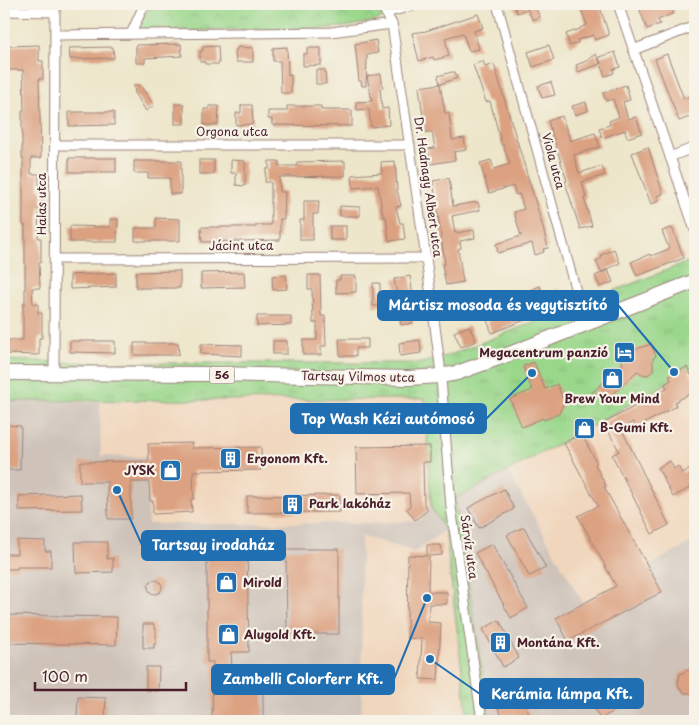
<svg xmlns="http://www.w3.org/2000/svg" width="699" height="725" font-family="'Playpen Sans',sans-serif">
<defs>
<pattern id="grass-tufts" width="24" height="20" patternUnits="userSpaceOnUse" patternTransform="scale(1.25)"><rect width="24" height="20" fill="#9ad78b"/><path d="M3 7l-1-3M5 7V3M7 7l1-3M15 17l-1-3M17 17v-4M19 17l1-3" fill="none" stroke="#86b878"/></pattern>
<pattern id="park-crowns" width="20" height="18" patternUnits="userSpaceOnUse" patternTransform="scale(1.25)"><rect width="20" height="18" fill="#9ad78b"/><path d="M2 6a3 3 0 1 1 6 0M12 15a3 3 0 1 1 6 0" fill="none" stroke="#86b878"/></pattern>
</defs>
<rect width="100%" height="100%" fill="#f7f3e8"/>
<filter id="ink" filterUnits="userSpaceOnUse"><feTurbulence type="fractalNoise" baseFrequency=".02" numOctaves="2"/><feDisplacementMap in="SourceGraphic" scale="10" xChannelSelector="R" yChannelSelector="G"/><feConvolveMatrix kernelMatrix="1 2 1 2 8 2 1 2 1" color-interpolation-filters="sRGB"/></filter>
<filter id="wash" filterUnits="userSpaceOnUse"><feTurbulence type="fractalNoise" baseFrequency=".0096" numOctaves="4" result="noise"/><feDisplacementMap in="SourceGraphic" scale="20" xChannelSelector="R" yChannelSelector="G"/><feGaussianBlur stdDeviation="1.12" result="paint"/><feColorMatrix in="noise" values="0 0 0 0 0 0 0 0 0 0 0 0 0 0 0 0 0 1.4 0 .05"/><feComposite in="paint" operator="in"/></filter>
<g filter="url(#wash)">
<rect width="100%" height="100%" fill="#ede6ca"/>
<g fill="#f0d6bc">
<path d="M695,367V540L583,603L508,471L587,429Z"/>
<path d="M425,399L431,507L419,521L360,523L148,524L147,457L101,456L100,402Z"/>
<path d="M445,530L468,721H361L362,687L361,536L415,552Z"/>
</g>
<g fill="#cec2b9">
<path d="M4,401L100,402L101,456L147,457L148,524L360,523L419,521L431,507L445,530L415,552L361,536L362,687L361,721H4Z"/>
<path d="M508,471L583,603L695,540V721H490L455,499Z"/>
</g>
<path fill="url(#grass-tufts)" stroke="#727b5b" d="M695,259V367L587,429L455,499L490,721H468L445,530L431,507L425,399L4,401V360L100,363H422L450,355Z"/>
<path fill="url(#park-crowns)" stroke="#727b5b" d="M155,4H374L382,18L379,20L351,26L320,29L136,31C140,19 144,11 155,4Z"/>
<g id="blocks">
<g fill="#dba181">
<path d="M513,4H538L534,5L540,17L533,20L527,9L517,13Z"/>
<path d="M579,4H599L609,35L595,40L594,35L577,40L578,43L570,46L566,34L580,29V28L587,25Z"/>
<path d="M667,4H670L674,13L658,20L660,24L647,29L640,10L653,5L654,9Z"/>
<path d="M478,14L483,28L474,31L479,49L469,51L463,33L445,38L449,56L434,60L433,57L419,61L412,33L426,31Z"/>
<path d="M376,40L378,53L367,55L366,86H362L361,81H359L355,44Z"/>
<path d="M181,44L182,56L145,58V63H136V45Z"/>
<path d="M39,45V61H43V79H39L41,158H31V174H39V191H42V207H39L38,238H41V263H39L40,288H32L33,304H38V313H42V338H39V355L4,354V340H23V304H25V225H23V158H22V110H24L23,70H4V61H7V46Z"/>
<path d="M549,45L554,60L533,67L528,52Z"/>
<path d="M218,46L219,64H205V62H200V51H203V47Z"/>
<path d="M113,47L114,58L70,59L69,48Z"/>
<path d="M238,47L253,48V62H236L235,52Z"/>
<path d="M287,47L288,75H291V93H281L280,61H273V48Z"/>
<path d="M307,48H321V65L303,66V54H307Z"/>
<path d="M615,52L620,67L613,69L614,73L605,76L599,57Z"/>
<path d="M596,54L600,64L578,72L576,65L589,60V58Z"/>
<path d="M667,54L684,99L695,94V115L679,121L655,59Z"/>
<path d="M483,61L485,67L494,64L542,224L548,248L543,249L544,252L535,255L532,243L498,253L496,244L521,236L514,212L524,209L519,194L516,195L513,186L489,193L480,163L491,160L494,169L510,164L503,145L502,146L490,101L486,102L473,65Z"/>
<path d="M316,70H325L326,84H316Z"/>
<path d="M452,72H455L457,78L440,84L438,76Z"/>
<path d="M381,74L383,88L380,89L382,109L388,108L389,125L371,127L369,109L357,110L356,102L372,101L367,76Z"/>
<path d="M551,82L555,95L542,98L538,86Z"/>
<path d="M440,84L445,113H449L452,140L464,138L466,150L454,152L455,160L431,164L428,149L435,148L432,132H425L419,87Z"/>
<path d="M134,85H140L154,105L146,111L135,93Z"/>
<path d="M626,85L630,100L623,102L628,119L636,117L642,133L627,138L625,130L602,138L599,128L610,125L609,121L619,117L613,99L606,101L603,93Z"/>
<path d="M586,102L588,111L575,115L572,106Z"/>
<rect x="175" y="104" width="9" height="20"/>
<path d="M241,105H252L253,124L236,125V113H241Z"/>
<path d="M209,106H219L218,125H204V109H209Z"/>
<path d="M287,106H321V110H352V126L272,125V119H268V111H287Z"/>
<path d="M69,112H114V125L69,126Z"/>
<path d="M562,116L570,141L595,133L600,147L574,155L579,173L602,166L605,175L582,182L586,197L584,198L592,226L580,229L565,182L567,181L548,121Z"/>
<path d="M648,147L663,194L657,196L659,201L651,204L632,153Z"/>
<rect x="69" y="158" width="47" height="14"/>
<rect x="199" y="160" width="15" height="14"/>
<path d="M231,160L245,161V186L236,185V173H231Z"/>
<path d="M134,161H181V194H170V178H148V173H134Z"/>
<path d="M269,161H279V166H297V162L345,161V176L279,177L280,192H285L284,219H280V240L202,242L201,227H256V225H271V182H265L266,169H269Z"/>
<path d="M395,161L397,190L401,206L396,207L400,223H403L405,239L389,241L386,217H383L378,186L353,188L352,175L382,173L381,162Z"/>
<path d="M449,178L453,206L478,202L480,210L452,216L455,233L474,230L475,238L460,241L461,248L458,249L463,282L446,285L442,265L445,264L433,181Z"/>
<path d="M304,201H319L318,214H313V240H300V220H304Z"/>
<path d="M340,206L360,207V216H340Z"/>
<path d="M156,218L180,219V241H135V228H156Z"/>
<path d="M110,219H118L117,242H70V226L110,227Z"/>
<rect x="330" y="226" width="16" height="14"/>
<path d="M672,228L684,258L637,276L631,262L650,254L651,256L669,249L662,231Z"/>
<path d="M614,249L620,263L601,272L596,261L602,258L601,255Z"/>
<path d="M608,270L613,282L600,287L595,276Z"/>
<path d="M180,271V288H136V272Z"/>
<path d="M244,272L245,287L201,288V273Z"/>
<path d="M116,273V287L70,289V275Z"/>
<path d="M286,275L287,289L273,290L272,276Z"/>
<path d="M308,275H320L321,316H325L326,346H321V355H303V340H317V323H313L312,289H308Z"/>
<path d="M340,276H356V292L336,293V280H340Z"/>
<path d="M410,276L416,318L412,319L413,323L401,325L398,305L373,306V283H380V294H397L394,279Z"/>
<path d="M540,286L543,296L559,289L565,304L492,333L487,320L496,317L490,303L499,299L504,312L527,303L523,293Z"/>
<path d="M257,316H291V325L257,326Z"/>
<path d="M469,326L476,341L461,347L454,332Z"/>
<path d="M339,339H368V348H356V356H340Z"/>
<path d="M420,340L421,353L400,356L399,343Z"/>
<path d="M70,341H115V353L70,352Z"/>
<rect x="273" y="341" width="14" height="13"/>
<path d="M134,343H178L179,355H134Z"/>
<path d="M201,344L242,345V356L201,354Z"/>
<path d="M651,344L656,356L653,358V371L648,375L642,374L637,371L607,400L601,396L585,399L623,364L619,355Z"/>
<path d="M534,362L545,389L557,384L564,402L559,414L544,420L543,418L522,427L510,399L532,390L523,366Z"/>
<path d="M687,367L695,382V391L675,402L676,406L636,428L633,422L621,428L669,525L652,534L612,455L619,451L604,423L667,389L665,384L671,380L669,376Z"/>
<path d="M4,425L21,426L20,470H4Z"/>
<path d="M581,433L597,463L595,464L606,486L604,487L662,592L568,641L556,618L616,586L578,516L598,506L564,443Z"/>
<path d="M192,443V448L261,447V470L193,471L194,499H191L192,512L153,514V501H150L149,482H131V519H108L107,482H80V462L149,461L148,444Z"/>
<path d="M430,446V462H423L424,504L428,510L415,520L407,509L410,506L409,493L357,494L356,447Z"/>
<path d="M670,461L674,469L678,466L682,473L695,467V485L673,497L658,468Z"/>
<path d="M504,489L514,509L479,528L468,508Z"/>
<path d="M81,494L82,510L19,511V496Z"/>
<path d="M340,495V512L247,513V496Z"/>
<path d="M524,527L546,568L529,576L507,535Z"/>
<path d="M17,540L45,541V551H51V567H17V569H4V554H17Z"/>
<path d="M75,542H107V559L113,558V572L76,573Z"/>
<path d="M492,544L528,608L511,618L475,553Z"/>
<path d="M427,545H441L442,555L429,556L428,592H447V604H429L428,622L441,623L438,680L420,679L422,639L407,638L408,555L427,556Z"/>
<path d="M247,548L249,652H231L232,668L263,669V721H212L213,662H207V549Z"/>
<path d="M286,549H339V634H287Z"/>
<circle cx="155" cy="587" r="7"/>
<path d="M4,615L117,617L116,645L4,643Z"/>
<path d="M499,620L519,658L503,667L483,629Z"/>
<path d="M143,624H154V628H156V644H154V648H143Z"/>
<path d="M146,667H159L158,691L146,690Z"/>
<path d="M688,670H695V693H685L679,688L678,683L680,674Z"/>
<path d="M604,683L618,709L600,719L593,706L589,708L581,694Z"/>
<path d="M78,697L106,698L105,719L77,718Z"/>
<path d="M520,697L533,721H505L498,708Z"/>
</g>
</g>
</g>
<g filter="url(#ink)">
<use href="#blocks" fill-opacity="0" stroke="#9c827a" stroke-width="1"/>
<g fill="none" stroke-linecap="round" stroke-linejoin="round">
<defs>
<g id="minor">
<path d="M381,4L392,24L426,258L440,365L451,507L482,721"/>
<path d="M497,4L585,324"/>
<path d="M618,4L695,230"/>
<path d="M4,11L55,12"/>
<path d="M386,13L419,4"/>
<path d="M131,34L143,7L147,4"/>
<path d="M56,35L331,32L392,24"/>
<path d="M633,50L695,26"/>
<path d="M55,145H410"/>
<path d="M670,157L695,147"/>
<path d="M55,259L426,258"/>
<path d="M54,374L55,4"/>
</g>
<path id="primary" d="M4,373L210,374L408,378L440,376L457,373L507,355L695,281"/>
</defs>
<use href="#minor" stroke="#9c827a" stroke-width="11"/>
<use href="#primary" stroke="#9c827a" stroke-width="16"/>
<use href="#minor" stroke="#fff" stroke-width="9"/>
<use href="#primary" stroke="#fff" stroke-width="14"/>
</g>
</g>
<defs>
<symbol id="hotel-square" viewBox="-11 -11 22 22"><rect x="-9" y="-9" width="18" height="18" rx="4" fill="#1f6fb2" stroke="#f7f3e8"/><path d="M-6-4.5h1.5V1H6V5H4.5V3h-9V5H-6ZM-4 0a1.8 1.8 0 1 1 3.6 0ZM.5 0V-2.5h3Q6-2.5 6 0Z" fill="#fff"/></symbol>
<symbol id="shop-square" viewBox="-11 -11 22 22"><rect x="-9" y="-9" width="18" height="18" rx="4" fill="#1f6fb2" stroke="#f7f3e8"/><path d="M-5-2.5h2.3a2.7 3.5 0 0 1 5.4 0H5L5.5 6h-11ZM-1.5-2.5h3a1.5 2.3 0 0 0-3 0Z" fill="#fff"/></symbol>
<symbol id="building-square" viewBox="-11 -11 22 22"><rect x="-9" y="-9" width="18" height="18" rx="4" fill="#1f6fb2" stroke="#f7f3e8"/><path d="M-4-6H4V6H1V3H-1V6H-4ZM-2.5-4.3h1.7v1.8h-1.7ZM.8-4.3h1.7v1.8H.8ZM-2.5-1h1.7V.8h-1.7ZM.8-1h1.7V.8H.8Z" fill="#fff"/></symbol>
</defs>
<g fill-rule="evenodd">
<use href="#hotel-square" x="612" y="340" width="25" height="25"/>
<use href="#shop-square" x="600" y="366" width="25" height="25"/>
<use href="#shop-square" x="572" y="416" width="25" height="25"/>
<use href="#building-square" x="218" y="446" width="25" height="25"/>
<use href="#shop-square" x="158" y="458" width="25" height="25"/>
<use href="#building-square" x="280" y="492" width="25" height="25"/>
<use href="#shop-square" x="214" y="570" width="25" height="25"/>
<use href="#shop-square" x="216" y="622" width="25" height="25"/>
<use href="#building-square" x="488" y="630" width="25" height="25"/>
</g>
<g text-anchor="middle" stroke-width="4.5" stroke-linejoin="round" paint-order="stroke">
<rect fill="#f7f3e8" stroke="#7e5f64" stroke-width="1" x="209.5" y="366.5" width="25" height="17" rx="4"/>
<g font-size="11" font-weight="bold" fill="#4a1f2b">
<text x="222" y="379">56</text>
</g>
<g font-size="12" fill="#4a1f2b" stroke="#f7f3e8">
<text x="232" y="136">Orgona utca</text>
<text transform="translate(553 161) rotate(75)" y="4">Viola utca</text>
<text transform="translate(428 187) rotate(82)" y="4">Dr. Hadnagy Albert utca</text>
<text transform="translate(42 204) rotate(-90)" y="4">Halas utca</text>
<text x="241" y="250">Jácint utca</text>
<text transform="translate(358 377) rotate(1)" y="4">Tartsay Vilmos utca</text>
<text transform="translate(469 547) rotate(82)" y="4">Sárvíz utca</text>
</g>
<g font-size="12" font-weight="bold" fill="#4a1f2b" stroke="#f7f3e8" text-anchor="start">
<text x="608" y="357" text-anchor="end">Megacentrum panzió</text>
<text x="612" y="403" text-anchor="middle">Brew Your Mind</text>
<text x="600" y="432">B-Gumi Kft.</text>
<text x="247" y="463">Ergonom Kft.</text>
<text x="155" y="475" text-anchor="end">JYSK</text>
<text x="309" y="508">Park lakóház</text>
<text x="243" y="587">Mirold</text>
<text x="244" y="639">Alugold Kft.</text>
<text x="517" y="647">Montána Kft.</text>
</g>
</g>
<path fill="none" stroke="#1f6fb2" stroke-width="2" d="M674 372L618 305M532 373L486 419M117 490L142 545M427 598L394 679M430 659L480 694"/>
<g fill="#1f6fb2" stroke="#f7f3e8" stroke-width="2">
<circle cx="674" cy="372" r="5"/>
<circle cx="532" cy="373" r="5"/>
<circle cx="117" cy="490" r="5"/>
<circle cx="427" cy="598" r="5"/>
<circle cx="430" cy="659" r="5"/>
</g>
<g fill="#1f6fb2" stroke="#1f6fb2" stroke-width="2">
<rect x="378" y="291" width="240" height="29" rx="5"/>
<rect x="291" y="404" width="195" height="29" rx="5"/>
<rect x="142" y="531" width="143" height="29" rx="5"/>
<rect x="212" y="665" width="182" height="29" rx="5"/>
<rect x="480" y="679" width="163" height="29" rx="5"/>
</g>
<g font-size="14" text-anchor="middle" font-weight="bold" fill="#fff">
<text x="498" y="310">Mártisz mosoda és vegytisztító</text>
<text x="388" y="424">Top Wash Kézi autómosó</text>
<text x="213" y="550">Tartsay irodaház</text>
<text x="303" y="684">Zambelli Colorferr Kft.</text>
<text x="562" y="699">Kerámia lámpa Kft.</text>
</g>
<rect width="699" height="725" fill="none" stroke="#f7f3e8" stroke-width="20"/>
<path d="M35 682v8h151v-8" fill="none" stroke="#4a1f2b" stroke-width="2.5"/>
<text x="42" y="682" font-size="15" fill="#4a1f2b" stroke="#f7f3e8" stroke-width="4" paint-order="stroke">100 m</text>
</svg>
